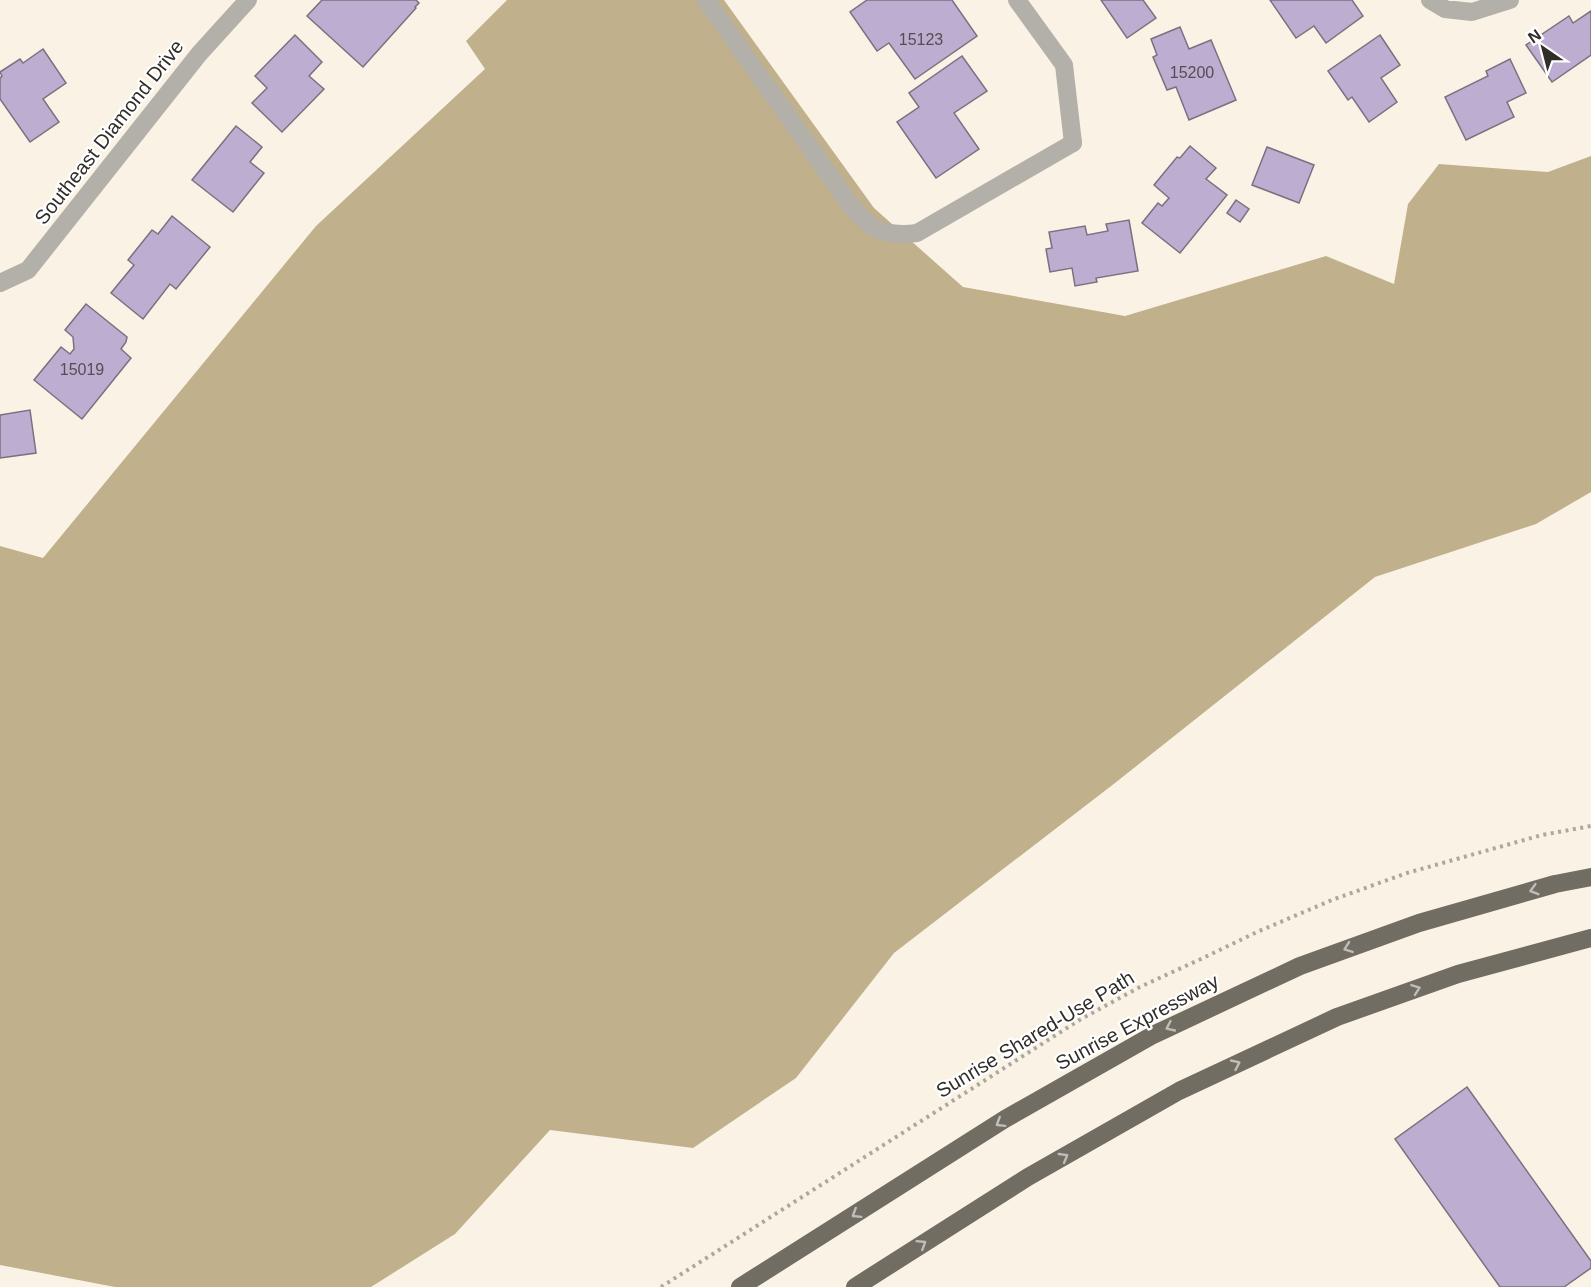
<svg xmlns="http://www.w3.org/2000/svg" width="1591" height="1287" font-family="Arial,sans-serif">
<rect width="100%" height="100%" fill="#faf3e5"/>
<path fill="#c0b08c" d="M507,0H724L874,208L963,287L1125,316L1326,256L1394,284L1408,204L1439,164L1548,172L1591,156V492L1536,524L1375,577L1115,783L894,953L796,1078L693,1148L550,1130L455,1234L371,1287H115L0,1265V546L43,558L316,226L485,69L466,41Z"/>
<g fill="#bdaed1" stroke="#77727f" stroke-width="1.5">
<path d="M322,0H416L419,3L415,7L416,8L363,67L307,16Z"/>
<path d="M867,0H952L977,36L915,79L889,43L877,51L850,12Z"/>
<path d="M1101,0H1143L1156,18L1127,38Z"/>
<path d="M1270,0H1352L1363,16L1326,43L1314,26L1296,38Z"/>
<path d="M1591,11V55L1552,82L1526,45L1569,16L1573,23Z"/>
<path d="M1180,27L1189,49L1211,40L1236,100L1189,120L1176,87L1167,90L1153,57L1157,55L1151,39Z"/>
<path d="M295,35L322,62L309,76L324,89L282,132L252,103L267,88L255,76Z"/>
<path d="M1380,35L1400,65L1381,78L1397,102L1369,122L1352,97L1348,100L1328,71Z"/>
<path d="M43,49L66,83L43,99L59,122L30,142L0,99V78L2,76L0,72L20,59L23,63Z"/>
<path d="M962,56L987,91L954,113L979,149L936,178L897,122L919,107L909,93Z"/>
<path d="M1510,59L1526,93L1507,102L1514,117L1466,140L1445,97L1488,76L1486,71Z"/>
<path d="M236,126L262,147L250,162L264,173L233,212L192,180Z"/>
<path d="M1190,146L1216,168L1206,179L1227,195L1180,253L1142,223L1158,203L1162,206L1169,198L1154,185L1177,157L1180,158Z"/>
<path d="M1267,147L1314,165L1299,203L1252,185Z"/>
<path d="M1236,200L1249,209L1240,222L1227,213Z"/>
<path d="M172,216L210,247L176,289L170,284L143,319L111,293L134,265L128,260L152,230L158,234Z"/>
<path d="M1129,220L1138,271L1096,278L1097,282L1075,286L1072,268L1050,272L1046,249L1052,248L1049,232L1085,226L1087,235L1108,231L1106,224Z"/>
<path d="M86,304L127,337L126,342L121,349L131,358L82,419L34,380L61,347L70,354L74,349L73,337L65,330Z"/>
<path d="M30,410L36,453L0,458V415Z"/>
<path d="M1467,1087L1591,1261V1268L1564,1287H1500L1395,1139Z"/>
</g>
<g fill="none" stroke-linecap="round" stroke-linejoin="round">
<path stroke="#ada79d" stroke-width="4" stroke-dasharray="3 4.5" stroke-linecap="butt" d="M661,1287L1081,1019L1140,987L1203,958L1257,932L1332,900L1407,873L1542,835L1591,826"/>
<path stroke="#b3b0aa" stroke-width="18" d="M706,0L842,193C865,224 875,238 917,233L1073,143"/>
<g stroke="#b3b0aa" stroke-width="18">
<path d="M1017,0L1064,65L1073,143"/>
<path d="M1430,0L1445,9L1472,12L1510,0"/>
<path d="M0,283L28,270L199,54L248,0"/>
</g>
<g stroke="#726d62" stroke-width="18">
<path d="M740,1287L1005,1119L1153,1035L1300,966L1419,923L1555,884L1591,877"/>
<path d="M855,1287L1028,1177L1179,1091L1337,1017L1458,974L1591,938"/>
</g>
</g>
<defs><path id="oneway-chevron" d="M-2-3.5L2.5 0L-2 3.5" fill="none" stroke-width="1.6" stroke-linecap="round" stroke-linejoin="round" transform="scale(1.5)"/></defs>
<g stroke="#c0bdb8">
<use href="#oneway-chevron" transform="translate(1534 890) rotate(164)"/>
<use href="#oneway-chevron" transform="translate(1348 948) rotate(160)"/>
<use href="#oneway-chevron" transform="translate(1416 989) rotate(-20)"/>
<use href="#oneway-chevron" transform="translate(1170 1027) rotate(155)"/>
<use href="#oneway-chevron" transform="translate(1236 1064) rotate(-25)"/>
<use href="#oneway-chevron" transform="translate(1000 1123) rotate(148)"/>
<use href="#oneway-chevron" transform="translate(1064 1157) rotate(-30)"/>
<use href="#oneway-chevron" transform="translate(856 1214) rotate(148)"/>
<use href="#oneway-chevron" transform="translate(922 1244) rotate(-32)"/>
</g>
<g text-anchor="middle" stroke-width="4.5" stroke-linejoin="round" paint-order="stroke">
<g font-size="16" fill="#544e53">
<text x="921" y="45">15123</text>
<text x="1192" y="78">15200</text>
<text x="82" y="375">15019</text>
</g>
<g font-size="20" fill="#312e29" stroke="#fff">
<text transform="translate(109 132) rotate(-52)" y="7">Southeast Diamond Drive</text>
<text transform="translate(1137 1022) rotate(-28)" y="7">Sunrise Expressway</text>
<text transform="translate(1035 1034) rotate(-31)" y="7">Sunrise Shared-Use Path</text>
</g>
</g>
<g transform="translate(1543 48) rotate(325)" stroke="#ffffff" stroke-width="4.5" paint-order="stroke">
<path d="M0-4.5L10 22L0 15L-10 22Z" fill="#312e29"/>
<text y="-9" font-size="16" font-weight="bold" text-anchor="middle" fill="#312e29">N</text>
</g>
</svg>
